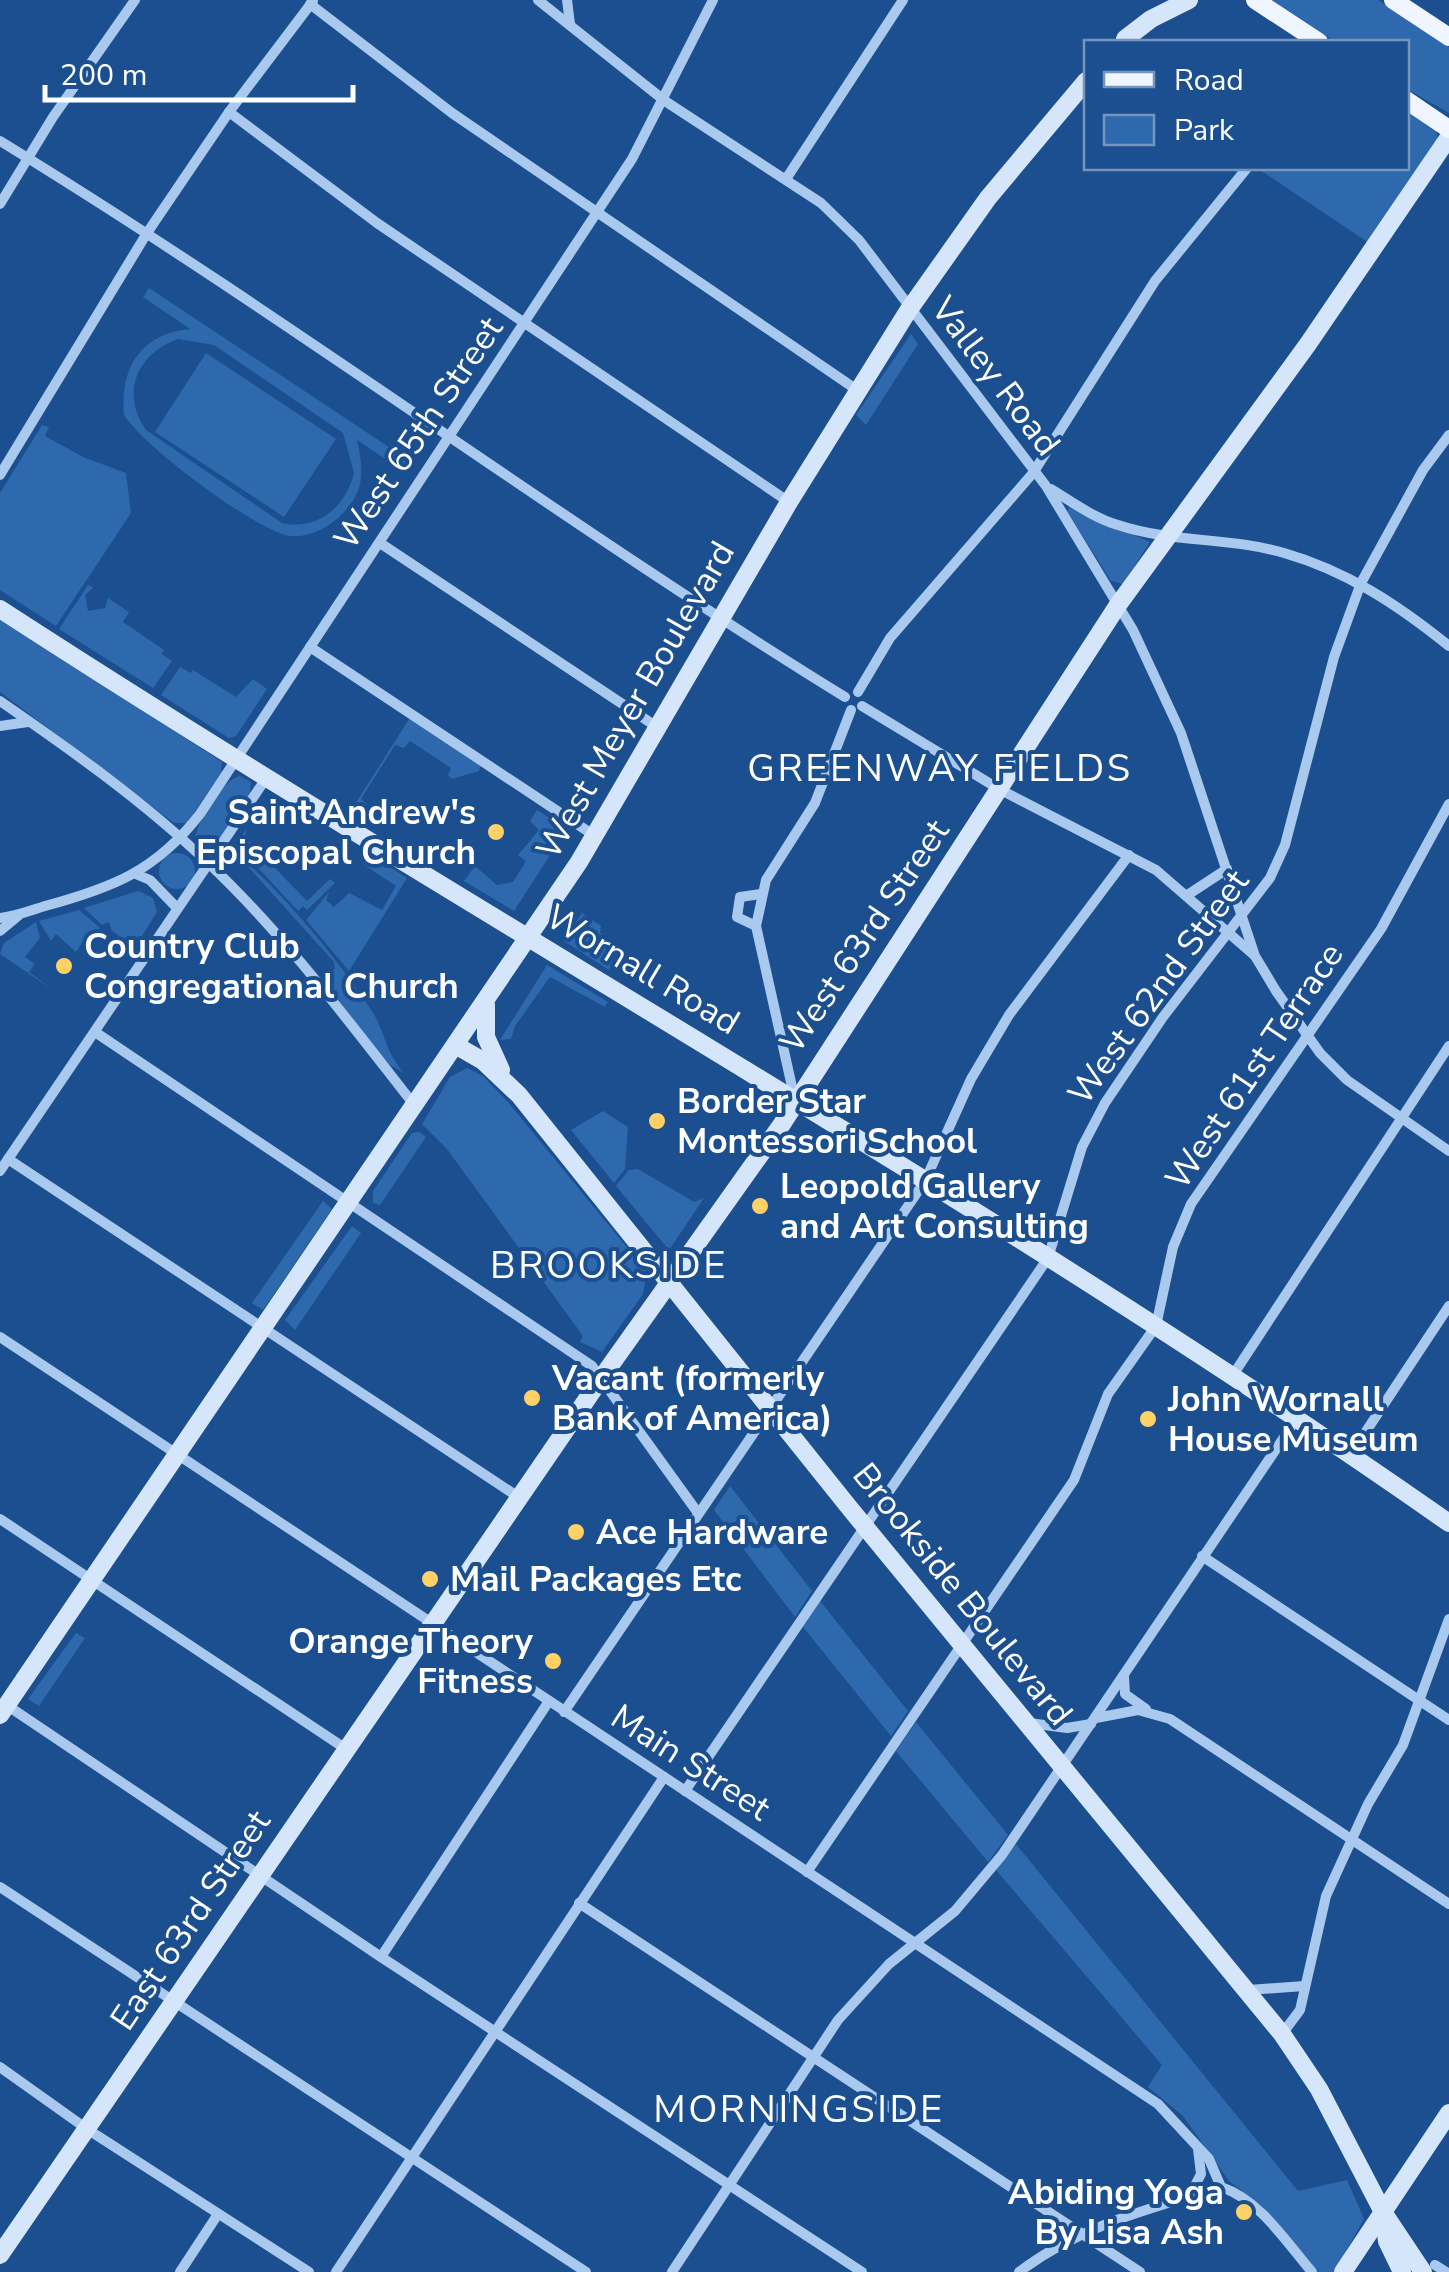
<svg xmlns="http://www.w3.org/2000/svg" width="1449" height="2272" font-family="'Nunito Sans',sans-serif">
<rect width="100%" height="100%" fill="#1b4f8f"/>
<g fill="#2e69ad" fill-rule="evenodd">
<path d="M1270,0H1378L1449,47V113L1407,89L1406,42H1336Z"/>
<path d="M1407,109L1436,129L1438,140L1369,243L1257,168H1406Z"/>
<path d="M149,288L413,463L406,473L357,440C363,467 366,488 345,511C333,525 311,538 291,536C257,532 143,446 124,415C120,368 140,334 190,329L143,297ZM178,339L214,345L343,433L354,473C346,507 317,531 282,523L146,430C120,393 137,354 178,339Z"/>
<path d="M911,334L918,344L866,425L856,415Z"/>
<path d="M206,353L336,439L284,517L155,432Z"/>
<path d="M42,425L49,427L45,436L83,457L126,473L131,513L56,626L0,590V493Z"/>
<path d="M1070,506L1150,542L1123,584L1111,581L1067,511Z"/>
<path d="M88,585L93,588L85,595L88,611L105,608L108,598L129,612L123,622L164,650L162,654L172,661L153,688L59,629Z"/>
<path d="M0,618L222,762L221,773L187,823H174L0,692Z"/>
<path d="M180,667L191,673L193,670L236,697L253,679L267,689L236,736L229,738L161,695Z"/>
<path d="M411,716L481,764L479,771L452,779L448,775L451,768L410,741L404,748L395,745L361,799L367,804L359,817L350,812Z"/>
<path d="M240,776L251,782L250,793L216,843L202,845L195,837C199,819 222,780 240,776Z"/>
<path d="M537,810L567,829L514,911L464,881L475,866L497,885L513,882L526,861L518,855L539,830L530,821Z"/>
<path d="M247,828L245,837L307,901L330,879L335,883L307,910L303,906L298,911L236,844Z"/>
<path d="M233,850C285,895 333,953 372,1011C385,1032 386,1053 404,1073L385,1062L325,983L335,968L334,962Z"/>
<circle cx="177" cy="871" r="18"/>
<path d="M372,856L407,878L349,971L306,920L329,892L326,900L334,907L349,893L382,910L396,886L363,864Z"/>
<path d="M138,891L153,898L157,912L135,947L112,931L109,922L102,925L84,908Z"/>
<path d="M79,910L100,928L96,934L90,931L76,952L56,934L51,941L39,921Z"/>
<path d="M582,913L601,926L600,933L615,943L620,954L614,955L609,970L564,941Z"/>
<path d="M36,922L40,938L25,957L35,964L29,972L53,990L0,954L4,943Z"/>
<path d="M547,965L608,1002L605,1007L550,977L515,1026L511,1039L500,1040Z"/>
<path d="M467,1068L483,1076L508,1102L647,1272L643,1294L602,1352L580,1342L583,1336L447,1149L422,1124L450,1077Z"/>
<path d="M603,1111L628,1127L625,1169L614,1183L571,1130Z"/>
<path d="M419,1132L426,1137L380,1205L373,1203V1191L412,1133Z"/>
<path d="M638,1169L694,1202L704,1198L669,1250L616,1186L629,1170Z"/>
<path d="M323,1201L332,1209L263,1310L252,1303Z"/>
<path d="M352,1226L361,1233L295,1330L285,1320Z"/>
<path d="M730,1486L812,1591L795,1617L714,1510Z"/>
<path d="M820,1601L908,1711L891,1736L803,1627Z"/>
<path d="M76,1633L85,1638L39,1706L28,1699Z"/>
<path d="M916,1722L1008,1835L988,1862L896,1751Z"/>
<path d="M1016,1844L1298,2191L1347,2180L1364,2219L1334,2272H1318L1264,2208L1229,2181L1183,2116L1148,2087L1162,2065L996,1870Z"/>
</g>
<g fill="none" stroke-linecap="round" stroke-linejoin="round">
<g stroke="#a9c9ee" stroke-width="10">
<path d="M538,0L665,101L821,203L859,240L1046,486L1133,630L1181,733L1255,956L1276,991L1320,1053L1347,1080L1449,1151"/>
<path d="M567,0L570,24"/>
<path d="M310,4L452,113L857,390"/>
<path d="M229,112L377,223L789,502"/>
<path d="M0,141C288,317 558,520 845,697"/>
<path d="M786,179L903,0"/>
<path d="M0,204L53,117L135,0"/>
<path d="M0,475L147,233L229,112L313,1"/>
<path d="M1051,489C1072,502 1094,518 1118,525C1172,543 1230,537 1284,553C1347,571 1398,605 1449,646"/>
<path d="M380,543L657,727"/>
<path d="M310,647L595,836"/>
<path d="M858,692L890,638L1033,473L1155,281L1247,168"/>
<path d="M0,701C71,750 143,801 206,861C284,934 349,1022 415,1106"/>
<path d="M862,706L999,789L1156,870L1254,955"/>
<path d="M0,726L28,722"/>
<path d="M138,875L150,880L177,908"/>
<path d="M1189,894L1227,869"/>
<path d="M0,918C17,916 29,911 45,906C112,888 156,871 200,814L632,159L713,0"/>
<path d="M756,926L737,917L740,897L761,894"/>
<path d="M0,931L18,916"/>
<path d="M95,1032L592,1366L698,1513"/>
<path d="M795,1100L756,926L766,880L815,803L851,710"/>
<path d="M8,1159L520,1498"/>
<path d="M0,1171L267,777"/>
<path d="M0,1337L1158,2104L1209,2159L1221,2187"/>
<path d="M1233,1375L1449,1046"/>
<path d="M1351,1454L1449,1306"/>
<path d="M0,1519L346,1749"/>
<path d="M1202,1556L1449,1720"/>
<path d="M1124,1677L1125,1694L1146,1709"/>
<path d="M5,1704L381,1957L862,2272"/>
<path d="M564,1712L925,1181L971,1079L1009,1015L1129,855"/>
<path d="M1096,1718L1138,1710L1170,1719L1449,1904"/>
<path d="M1029,1723L1067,1728L1091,1724"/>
<path d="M685,1791L1048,1258L1082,1147L1105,1103L1163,1017L1270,878L1285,845L1334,657L1361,583L1423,470L1449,435"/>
<path d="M807,1872L1074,1480L1108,1394L1156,1326L1173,1247L1191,1204L1381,929L1449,804"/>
<path d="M0,1887L586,2272"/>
<path d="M579,1903L1140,2272"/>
<path d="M381,1957L549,1701"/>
<path d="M1248,1990L1304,1986"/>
<path d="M1282,2034L1300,2010L1326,1896L1368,1804L1403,1745L1449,1619"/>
<path d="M0,2067L87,2129L309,2272"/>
<path d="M1221,2187C1260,2200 1286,2242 1312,2272"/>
<path d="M1189,2197L1201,2174L1198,2149"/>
<path d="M1435,2265L1446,2272"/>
<path d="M180,2272L218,2214"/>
<path d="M336,2272L664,1777"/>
<path d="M672,2272L838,2020L889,1964L955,1911L1002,1855L1297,1418"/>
<path d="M1019,2272C1079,2226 1149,2209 1221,2187"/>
</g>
<g stroke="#d6e6fa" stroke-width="18">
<path d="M1125,39L1151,19L1189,0"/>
<path d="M0,609C479,920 981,1195 1449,1523"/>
<path d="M486,1005V1037L501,1070"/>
<path d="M457,1046L483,1061L519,1095L848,1506L1282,2034L1319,2089L1383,2212L1423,2272"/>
<path d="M0,1715L579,862L789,502L908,311L988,198L1086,81"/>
<path d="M1383,2213L1387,2241L1402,2272"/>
<path d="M0,2255L600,1380L782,1124L1118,605L1308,344L1449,137"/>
<path d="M1343,2272L1449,2113"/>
</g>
<g stroke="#f0f6ff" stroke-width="18">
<path d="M1255,0L1319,42"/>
<path d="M1393,0L1449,37"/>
<path d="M1406,100L1449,129"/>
</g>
</g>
<g fill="#ffd166" stroke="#1b4f8f" stroke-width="4">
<circle cx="496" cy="832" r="10"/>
<circle cx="64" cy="966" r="10"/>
<circle cx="657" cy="1121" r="10"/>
<circle cx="760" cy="1206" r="10"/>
<circle cx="532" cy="1398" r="10"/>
<circle cx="1148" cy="1419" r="10"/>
<circle cx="576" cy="1532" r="10"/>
<circle cx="430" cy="1579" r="10"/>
<circle cx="553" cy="1661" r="10"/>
<circle cx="1244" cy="2212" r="10"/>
</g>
<g text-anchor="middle" stroke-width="8" stroke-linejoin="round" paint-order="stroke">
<g font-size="35" fill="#fff" stroke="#1b4f8f">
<text transform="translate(996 376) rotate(53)" y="12">Valley Road</text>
<text transform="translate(418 433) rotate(-56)" y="12">West 65th Street</text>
<text transform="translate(635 700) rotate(-60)" y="12">West Meyer Boulevard</text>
<text transform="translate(864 936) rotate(-56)" y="12">West 63rd Street</text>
<text transform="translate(643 969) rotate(31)" y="12">Wornall Road</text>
<text transform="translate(1158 987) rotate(-54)" y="12">West 62nd Street</text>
<text transform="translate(1254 1066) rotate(-56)" y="12">West 61st Terrace</text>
<text transform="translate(963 1594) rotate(51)" y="12">Brookside Boulevard</text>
<text transform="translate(691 1762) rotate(33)" y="12">Main Street</text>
<text transform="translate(190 1920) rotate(-56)" y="12">East 63rd Street</text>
</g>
<g font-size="35" font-weight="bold" fill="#fff" stroke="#1b4f8f" text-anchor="start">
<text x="476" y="824" text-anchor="end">Saint Andrew's<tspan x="476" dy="40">Episcopal Church</tspan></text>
<text x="84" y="958">Country Club<tspan x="84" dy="40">Congregational Church</tspan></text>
<text x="677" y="1113">Border Star<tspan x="677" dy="40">Montessori School</tspan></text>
<text x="780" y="1198">Leopold Gallery<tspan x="780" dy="40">and Art Consulting</tspan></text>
<text x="552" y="1390">Vacant (formerly<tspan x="552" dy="40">Bank of America)</tspan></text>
<text x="1168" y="1411">John Wornall<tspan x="1168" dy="40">House Museum</tspan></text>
<text x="596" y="1544">Ace Hardware</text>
<text x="450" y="1591">Mail Packages Etc</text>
<text x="533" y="1653" text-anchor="end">Orange Theory<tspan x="533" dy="40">Fitness</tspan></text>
<text x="1224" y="2204" text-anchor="end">Abiding Yoga<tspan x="1224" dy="40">By Lisa Ash</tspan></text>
</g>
<g font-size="38" letter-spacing="2.5" fill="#fff" stroke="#1b4f8f">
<text x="940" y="781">GREENWAY FIELDS</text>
<text x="609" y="1278">BROOKSIDE</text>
<text x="799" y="2122">MORNINGSIDE</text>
</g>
</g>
<rect x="1084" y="40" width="325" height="130" fill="#1b4f8f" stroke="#7695bc" stroke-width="2.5"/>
<rect x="1104" y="72" width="50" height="15" fill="#f0f6ff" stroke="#7695bc" stroke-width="2.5"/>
<text x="1174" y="90" font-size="30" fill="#ffffff">Road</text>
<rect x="1104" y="115" width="50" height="30" fill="#2e69ad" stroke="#7695bc" stroke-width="2.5"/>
<text x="1174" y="140" font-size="30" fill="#ffffff">Park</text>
<path d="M45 85v15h308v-15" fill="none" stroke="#ffffff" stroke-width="5"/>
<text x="60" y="85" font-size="30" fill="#ffffff" stroke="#1b4f8f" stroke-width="8" paint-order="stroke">200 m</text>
</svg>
